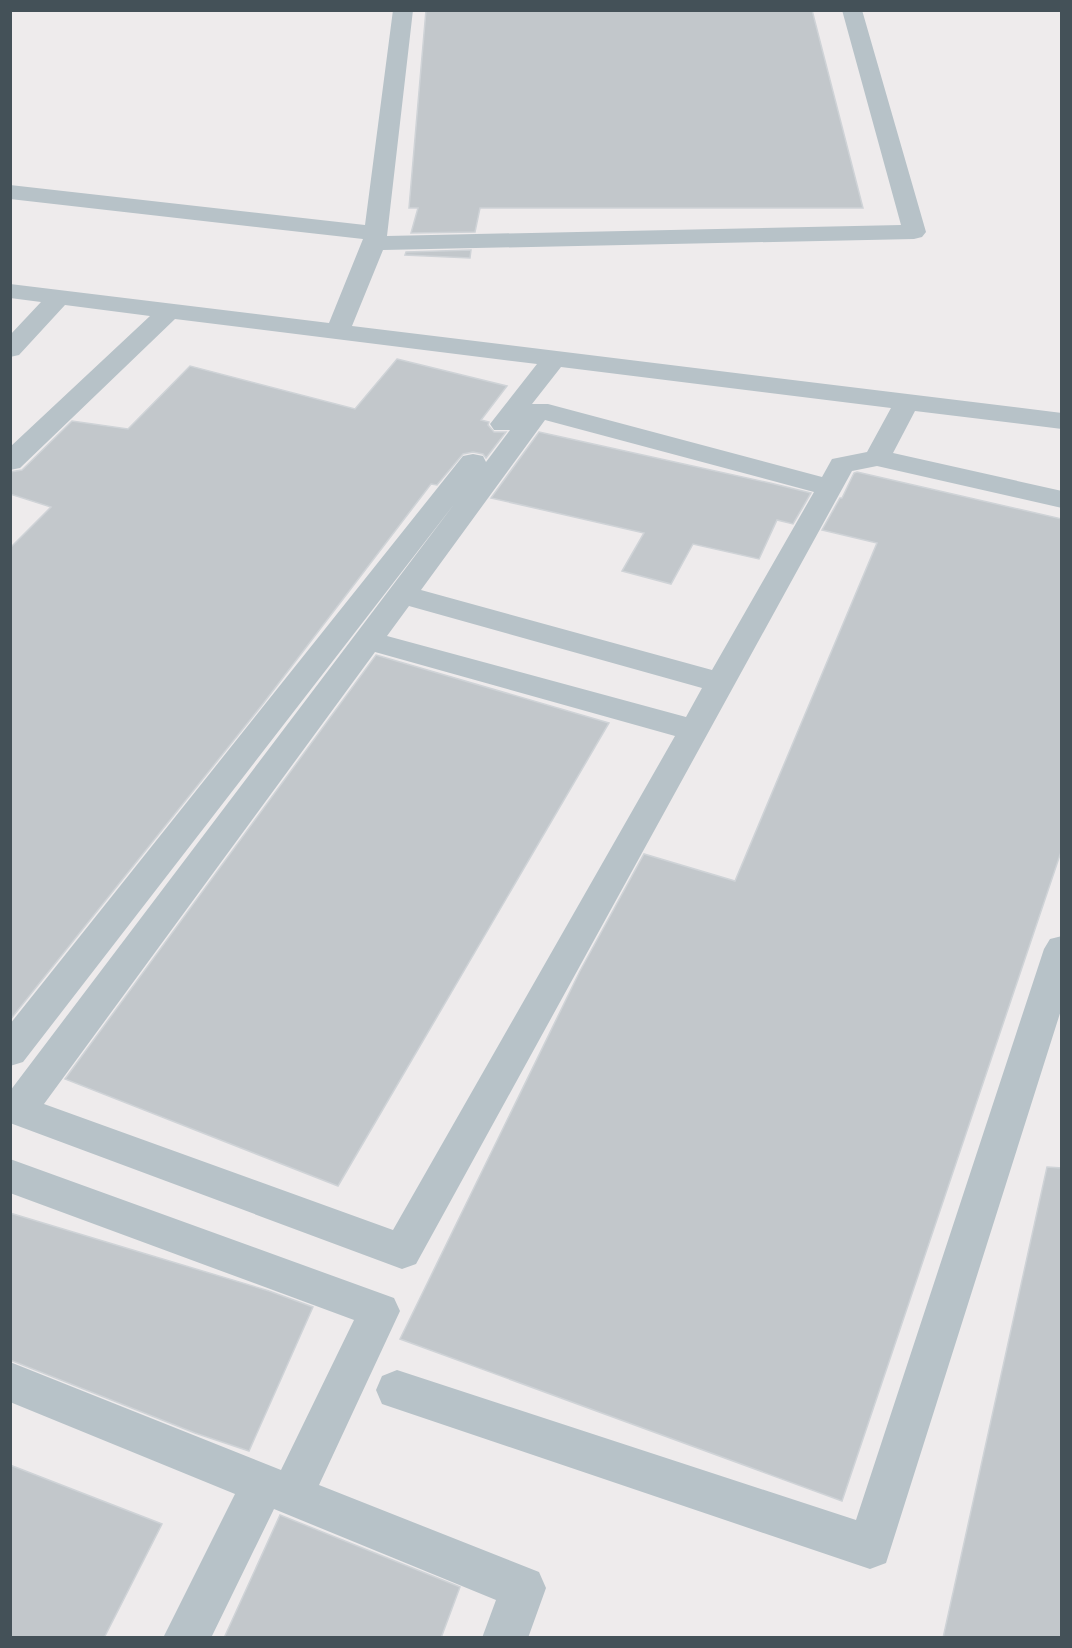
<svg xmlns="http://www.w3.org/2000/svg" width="1072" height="1648" font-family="Figtree,sans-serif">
<rect width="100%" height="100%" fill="#eeebec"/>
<g fill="#c2c7cb" stroke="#cfd3d7" stroke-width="1.5">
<path d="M426,10H812L863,208H480L475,232L411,233L418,208H409Z"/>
<path d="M471,250L470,258L405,255L406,252Z"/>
<path d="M397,359L507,386L481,420L489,422L488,425L494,432H506L486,458L483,454L473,452L463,454L437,485L431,484L262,705L10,1020V548L51,507L10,494V472L22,470L72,421L128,429L190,366L355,409Z"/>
<path d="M539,432L770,483L811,493L793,524L777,520L759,559L693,544L671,584L622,571L644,533L491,498Z"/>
<path d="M857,472L1062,519V849L842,1501L400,1339L580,971L644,854L735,881L877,543L822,530L840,498H842L854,473Z"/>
<path d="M376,655L609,723L338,1186L65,1079Z"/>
<path d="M1047,1167L1062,1168V1638H943Z"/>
<path d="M10,1213L269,1291L313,1307L249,1451L195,1433L10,1360Z"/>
<path d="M10,1465L162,1524L104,1638H10Z"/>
<path d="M280,1515L460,1587L441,1638H224Z"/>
</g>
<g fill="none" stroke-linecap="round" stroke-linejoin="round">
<g fill="#b7c2c8" fill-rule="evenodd">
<path d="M393,10H413L387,236L901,225L842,10H862L926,232L922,237L914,239L383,250L352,326L1062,413V429L915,411L893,453L1062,491V508L877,466L852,471L416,1264L402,1269L10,1123V1091L455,503L23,1062L10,1066V1024L463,456L473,454L483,456L486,462L510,430H494L490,424L537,364L175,319L20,468L10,470V447L150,316L65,305L19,355L10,357V335L41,302L10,298V284L329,323L363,239L10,199V185L365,225ZM561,367L891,408L867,452L832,459L822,477L548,404H532ZM545,420L814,492L712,670L421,590ZM409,606L702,688L686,717L387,636ZM375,652L675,736L393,1230L44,1104Z"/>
<path d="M1062,936V1007L886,1563L870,1569L382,1404L376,1390L382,1376L397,1370L856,1520L1044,949L1050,939Z"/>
<path d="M10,1159L394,1298L400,1311L319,1485L539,1572L546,1588L528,1638H482L496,1600L274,1509L211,1638H163L235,1494L10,1402V1362L281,1470L354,1320L10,1193Z"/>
</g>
</g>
<rect width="1072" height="1648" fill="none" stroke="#445158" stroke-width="24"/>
</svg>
